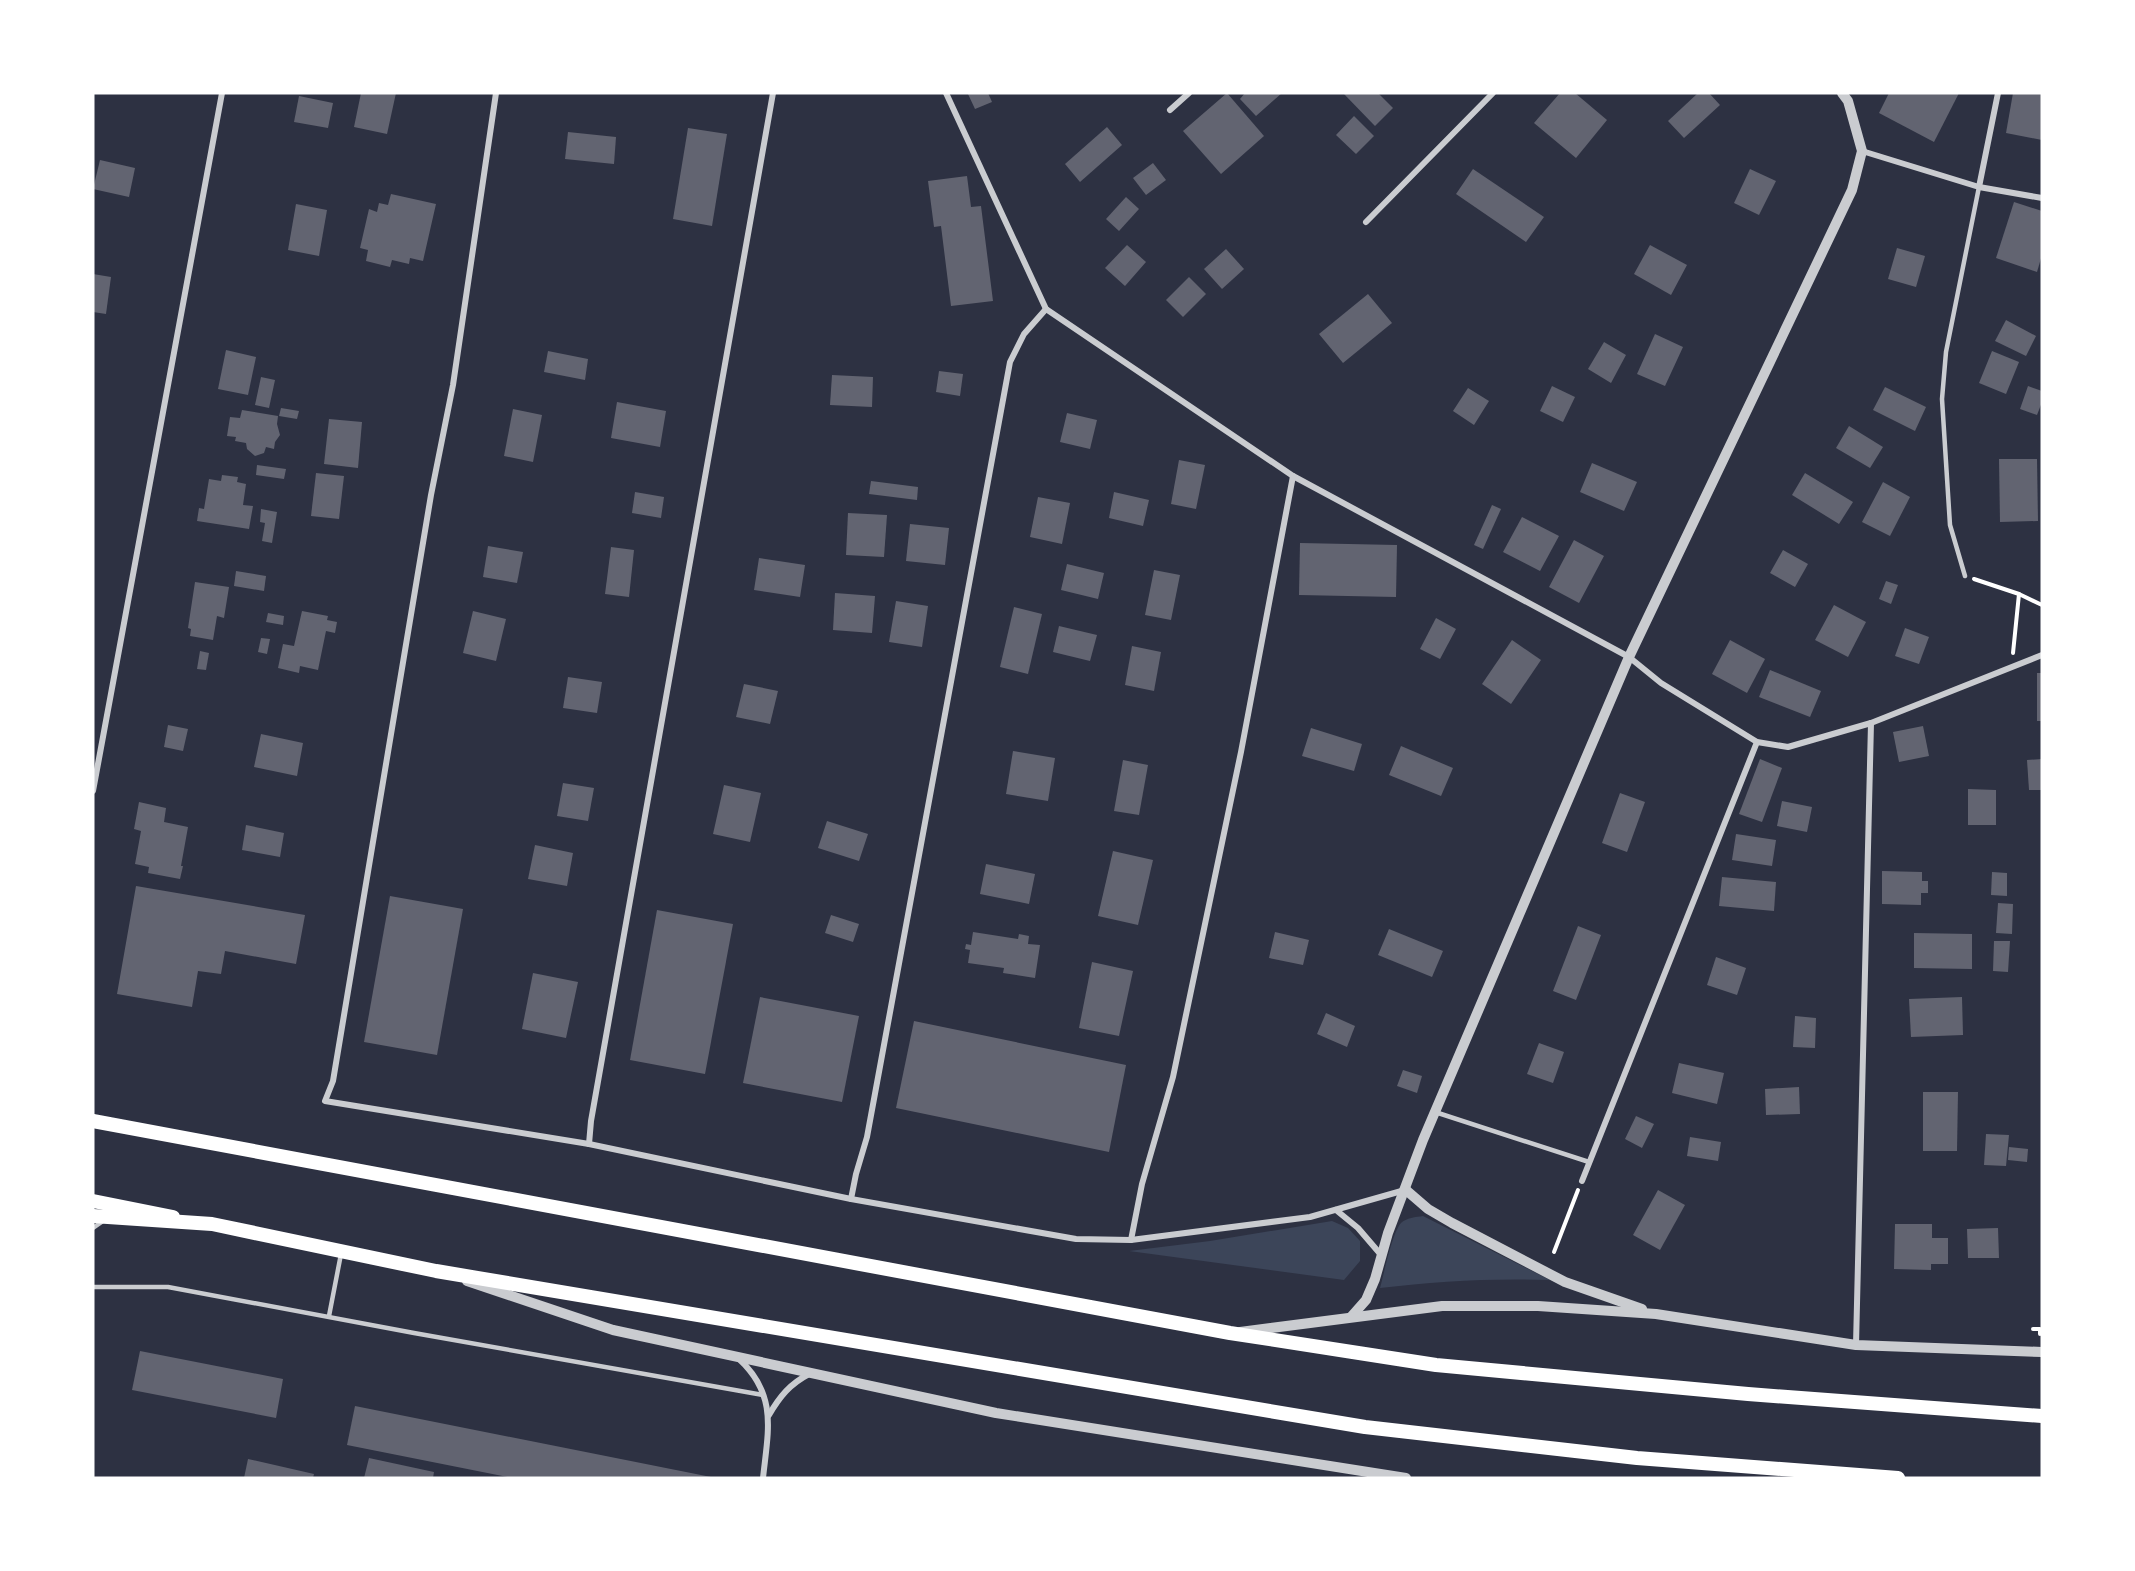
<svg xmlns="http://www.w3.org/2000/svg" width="2135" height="1571" font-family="Montserrat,sans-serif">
<rect width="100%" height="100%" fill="#2d3142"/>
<g fill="#3c4559">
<path d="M1423,1216L1550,1280C1493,1278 1436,1281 1380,1288C1384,1274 1392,1233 1401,1223C1406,1218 1416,1217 1423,1216Z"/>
<path d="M1332,1221L1348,1228L1360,1241V1261L1344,1280L1129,1251L1210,1241Z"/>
</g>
<g fill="#626471">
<path d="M361,93H396L387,134L354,127Z"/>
<path d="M971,93H988L992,102L975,109L968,94Z"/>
<path d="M1227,93L1264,136L1221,174L1183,131Z"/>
<path d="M1245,93H1282L1256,116L1240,99Z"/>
<path d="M1343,93H1378L1393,108L1375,126Z"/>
<path d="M1560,93H1575L1607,120L1576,158L1534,123Z"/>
<path d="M1698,93H1709L1720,105L1684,138L1668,121Z"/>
<path d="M1889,93H1959L1934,142L1879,113Z"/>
<path d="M2013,93H2042V140L2006,133Z"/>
<path d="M299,96L333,103L328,128L294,122Z"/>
<path d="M1354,116L1374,136L1356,154L1336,135Z"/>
<path d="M1107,127L1122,145L1080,182L1065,164Z"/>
<path d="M688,128L727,134L712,226L673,219Z"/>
<path d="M568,132L616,137L614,164L565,159Z"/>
<path d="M100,160L135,168L129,197L93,189Z"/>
<path d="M1153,163L1166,180L1146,195L1133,178Z"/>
<path d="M1473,169L1544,217L1526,242L1456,194Z"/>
<path d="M1750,169L1776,181L1759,215L1734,203Z"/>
<path d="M967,176L971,207L981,206L993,301L951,306L941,226L934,227L928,181Z"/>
<path d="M391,194L436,204L423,261L410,258L409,264L392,260L390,267L366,261L368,250L360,248L369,209L377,212L379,203L388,205Z"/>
<path d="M1126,197L1139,209L1119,231L1106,219Z"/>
<path d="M2014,202L2042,211V255L2037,272L1996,258Z"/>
<path d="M296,204L327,210L319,256L288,250Z"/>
<path d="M1127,245L1146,262L1125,286L1105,268Z"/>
<path d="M1650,245L1687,265L1671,295L1634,274Z"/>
<path d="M1897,248L1925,256L1916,287L1888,279Z"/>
<path d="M1226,249L1244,269L1222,289L1204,269Z"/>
<path d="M93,274L111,277L106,314L93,312Z"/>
<path d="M1189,277L1206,294L1183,317L1166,300Z"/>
<path d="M1368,294L1392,323L1343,363L1319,334Z"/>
<path d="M2006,320L2036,336L2026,356L1995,341Z"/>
<path d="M1655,334L1683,347L1665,386L1637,374Z"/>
<path d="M1604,342L1626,355L1611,383L1588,369Z"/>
<path d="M226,350L256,357L248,395L218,389Z"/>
<path d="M548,351L588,359L585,380L544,372Z"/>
<path d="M1992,351L2019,362L2006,394L1979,383Z"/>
<path d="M939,371L963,374L960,396L936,392Z"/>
<path d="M832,375L873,377L872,407L830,405Z"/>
<path d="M261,377L275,380L269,408L255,405Z"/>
<path d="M1552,386L1575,397L1563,422L1540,411Z"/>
<path d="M2028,386L2042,391V402L2037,415L2020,409Z"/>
<path d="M1885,387L1926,407L1915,431L1873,410Z"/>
<path d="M1468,388L1489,401L1474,425L1453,411Z"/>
<path d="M617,402L666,411L660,447L611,438Z"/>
<path d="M281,408L299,411L297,419L279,416Z"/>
<path d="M513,409L542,415L533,462L504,456Z"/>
<path d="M242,410L278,416L277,424L280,435L275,442L274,449L266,447L264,453L255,456L247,449L246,443L235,441L236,437L227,436L230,417L240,418Z"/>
<path d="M1067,413L1097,420L1090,449L1060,442Z"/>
<path d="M329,419L362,422L358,468L324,464Z"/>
<path d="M1849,426L1883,447L1870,468L1836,448Z"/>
<path d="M1999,459H2037L2038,521L2000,522Z"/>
<path d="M1179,460L1205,465L1196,509L1171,504Z"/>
<path d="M1592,463L1637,482L1624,511L1580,492Z"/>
<path d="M257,465L286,469L284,479L256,475Z"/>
<path d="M316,473L344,476L339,519L311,516Z"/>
<path d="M1805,473L1853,502L1839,524L1792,495Z"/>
<path d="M222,475L238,477L237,482L246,484L243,505L253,506L249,529L197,521L199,508L204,509L209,479L221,481Z"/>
<path d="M871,481L918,487L917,500L869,494Z"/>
<path d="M1883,482L1910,497L1890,536L1862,522Z"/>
<path d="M635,492L664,497L661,518L632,513Z"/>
<path d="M1114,492L1149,500L1143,526L1109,518Z"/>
<path d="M1038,497L1070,503L1062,544L1030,537Z"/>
<path d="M1492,505L1501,509L1483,549L1474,545Z"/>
<path d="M261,509L277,512L272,543L262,541L265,523L260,522Z"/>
<path d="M848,513L887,515L884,557L846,555Z"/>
<path d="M1522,517L1559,536L1540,571L1503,552Z"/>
<path d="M910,524L949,528L945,565L906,561Z"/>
<path d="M1574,540L1604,556L1579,603L1549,587Z"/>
<path d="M1300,543L1397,545L1396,597L1299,595Z"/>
<path d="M488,546L523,552L517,583L483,577Z"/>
<path d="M611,547L634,550L629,597L605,594Z"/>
<path d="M1783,550L1808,564L1795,587L1770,573Z"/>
<path d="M759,558L805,565L800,597L754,590Z"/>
<path d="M1067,564L1104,573L1098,599L1061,590Z"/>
<path d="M1154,570L1180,575L1171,620L1145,615Z"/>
<path d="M236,571L266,576L264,591L234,586Z"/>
<path d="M1886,581L1898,585L1891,604L1879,599Z"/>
<path d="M195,582L229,587L224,618L217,616L213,640L190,636L191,629L188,628Z"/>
<path d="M835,593L875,596L872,633L833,630Z"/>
<path d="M896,601L928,606L922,647L889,642Z"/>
<path d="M1834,605L1866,622L1848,657L1815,640Z"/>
<path d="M1014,607L1042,614L1028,674L1000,667Z"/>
<path d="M302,611L328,616L327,620L337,622L335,633L326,631L318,670L300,666L299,673L278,668L283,644L294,646Z"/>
<path d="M473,611L506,619L496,661L463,653Z"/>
<path d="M268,613L284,616L283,625L266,622Z"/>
<path d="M1436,618L1456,629L1440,659L1420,649Z"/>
<path d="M1059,626L1097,635L1090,661L1053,652Z"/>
<path d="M1905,628L1929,637L1919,664L1895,656Z"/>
<path d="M261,638L270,639L267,654L258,652Z"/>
<path d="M1512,640L1541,660L1511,704L1482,684Z"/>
<path d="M1730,640L1765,659L1747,693L1712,674Z"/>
<path d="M1132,646L1161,652L1154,691L1125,685Z"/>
<path d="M200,651L209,653L206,670L197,669Z"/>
<path d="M1770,670L1821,691L1810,717L1759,697Z"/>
<rect x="2037" y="673" width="5" height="48"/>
<path d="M568,677L602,682L597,713L563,708Z"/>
<path d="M744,684L778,691L770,724L736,717Z"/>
<path d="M168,725L188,729L183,751L164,747Z"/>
<path d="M1923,726L1929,756L1899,762L1893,732Z"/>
<path d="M1311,728L1362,744L1354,771L1302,756Z"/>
<path d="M261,734L303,743L297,776L254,767Z"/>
<path d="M1401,746L1453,768L1441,796L1389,775Z"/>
<path d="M1013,751L1055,758L1048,801L1006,794Z"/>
<path d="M1760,759L1782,768L1762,822L1739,814Z"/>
<path d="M2042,759V790H2029L2027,760Z"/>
<path d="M1123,760L1148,765L1139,815L1114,811Z"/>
<path d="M563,783L594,788L588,821L557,816Z"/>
<path d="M724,785L761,793L750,842L713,834Z"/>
<path d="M1968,789L1996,790V825H1968Z"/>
<path d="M1620,793L1645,802L1627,852L1602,843Z"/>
<path d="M1782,801L1812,807L1807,832L1777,826Z"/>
<path d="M139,802L166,808L164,822L188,827L181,866H183L180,879L148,873L149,867L135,864L141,831L134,829Z"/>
<path d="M827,821L868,834L859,861L818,848Z"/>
<path d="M246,825L284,833L280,857L242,850Z"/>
<path d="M1736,834L1776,840L1772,866L1732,860Z"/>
<path d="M535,845L573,853L567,886L528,879Z"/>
<path d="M1113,851L1153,860L1138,925L1098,916Z"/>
<path d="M986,864L1035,874L1029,904L980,894Z"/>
<path d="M1882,871L1922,872V881H1928V893H1921V905L1882,904Z"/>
<path d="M1992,872L2007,873V896L1991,895Z"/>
<path d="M1722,877L1776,882L1774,911L1719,906Z"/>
<path d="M136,886L305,915L296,964L225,951L221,974L198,971L192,1007L117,994Z"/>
<path d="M390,896L463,909L437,1055L364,1042Z"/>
<path d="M1998,903L2013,904L2012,934L1996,933Z"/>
<path d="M657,910L733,924L705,1074L630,1060Z"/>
<path d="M831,915L859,924L853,942L825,933Z"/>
<path d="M1578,926L1601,935L1576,1000L1553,991Z"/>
<path d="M1389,929L1443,951L1432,977L1378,955Z"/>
<path d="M973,932L1018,939L1019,934L1029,936L1028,944L1040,945L1035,978L1003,973L1004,968L968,963L970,950L965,949L966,944L971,945Z"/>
<path d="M1275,932L1309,940L1303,965L1269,958Z"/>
<path d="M1914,933L1972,934V969L1914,968Z"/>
<path d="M1994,941H2010L2008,972L1993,971Z"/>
<path d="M1716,957L1746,968L1737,995L1707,985Z"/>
<path d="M1092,962L1133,971L1119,1036L1079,1028Z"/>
<path d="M533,973L578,982L566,1038L522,1029Z"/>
<path d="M760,997L859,1016L842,1102L743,1083Z"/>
<path d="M1962,997L1963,1035L1911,1037L1909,999Z"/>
<path d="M1326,1013L1355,1026L1347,1047L1317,1034Z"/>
<path d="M1795,1016L1816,1018L1815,1048L1793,1047Z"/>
<path d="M914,1021L1126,1065L1109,1152L896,1108Z"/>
<path d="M1539,1043L1564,1052L1553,1083L1527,1074Z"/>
<path d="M1679,1063L1724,1073L1717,1104L1672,1093Z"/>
<path d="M1403,1070L1422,1076L1417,1093L1397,1086Z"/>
<path d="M1799,1087L1800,1114L1766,1115L1765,1089Z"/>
<path d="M1923,1092H1958L1957,1151H1923Z"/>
<path d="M1636,1116L1654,1124L1642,1148L1625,1139Z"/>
<path d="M1986,1134L2009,1135L2006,1166L1984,1165Z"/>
<path d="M1690,1137L1721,1142L1718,1161L1687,1156Z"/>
<path d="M2009,1147L2028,1149L2027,1162L2008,1160Z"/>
<path d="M1658,1190L1685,1205L1660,1250L1633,1235Z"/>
<path d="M1895,1224H1932V1238H1948V1264H1931V1270L1894,1269Z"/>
<path d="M1998,1228L1999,1258H1968L1967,1229Z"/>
<path d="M140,1351L283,1379L276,1418L132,1390Z"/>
<path d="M355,1406L711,1477V1478H512L347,1445Z"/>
<path d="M369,1458L434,1472L433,1478H364Z"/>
<path d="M248,1459L314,1474L313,1478H244Z"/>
</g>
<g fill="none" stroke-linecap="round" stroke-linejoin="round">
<g stroke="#fff" stroke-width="4">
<path d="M1974,579L2019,594L2013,653"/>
<path d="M2019,594L2042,605"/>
<path d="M1554,1252L1578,1190"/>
<path d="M2033,1329H2040V1334"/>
</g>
<g stroke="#caccd0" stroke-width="4.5">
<path d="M1965,576L1950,525L1942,399L1946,352L1979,187"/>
<path d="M1435,1112L1589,1162"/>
<path d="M93,1228L103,1221"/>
<path d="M93,1287H168L414,1333L763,1395"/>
<path d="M329,1316L341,1254"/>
</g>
<g stroke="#caccd0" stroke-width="6">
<path d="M496,93L453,385L431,495L333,1081L325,1101L589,1144L851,1199L1076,1239L1131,1240L1310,1217L1405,1190"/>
<path d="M946,93L1046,309L1293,476L1629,657L1661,683L1757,742L1788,747L1871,723L2042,655"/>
<path d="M1170,110L1189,93"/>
<path d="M1862,151L1979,187L2042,198"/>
<path d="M1979,187L1998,93"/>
<path d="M1366,222L1493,93"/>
<path d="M93,791L222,93"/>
<path d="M589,1144L591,1121L773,93"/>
<path d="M1582,1181L1757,742"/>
<path d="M851,1199L856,1174L867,1137L1010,362L1024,334L1046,309"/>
<path d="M1336,1210L1358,1228L1382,1256"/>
<path d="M1131,1240L1142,1184L1173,1077L1241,752L1293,476"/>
<path d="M1856,1345L1871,723"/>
<path d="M739,1359C778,1395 768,1431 763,1478"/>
<path d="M769,1415C780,1396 790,1384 809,1374"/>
</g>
<g stroke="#caccd0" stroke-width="10">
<path d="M1406,1190L1428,1209L1452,1223L1565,1282L1642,1309"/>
<path d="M467,1281L613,1330L996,1413L1406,1478"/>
<path d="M1351,1317L1366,1300L1375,1279L1388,1233L1423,1140L1629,657L1852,190L1862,151L1848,101L1842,93"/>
<path d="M1240,1332L1442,1306H1538L1656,1314L1856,1345L2042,1352"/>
</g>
<path stroke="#fff" stroke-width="14" d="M93,1201L173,1217"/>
<g stroke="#fff" stroke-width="14">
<path d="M93,1121L1230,1333L1436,1365L1748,1394L2042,1416"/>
<path d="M93,1216L212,1224L436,1271L1365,1427L1637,1458L1898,1478"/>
</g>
</g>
<rect width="2135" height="1571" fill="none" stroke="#ffffff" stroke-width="189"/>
</svg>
